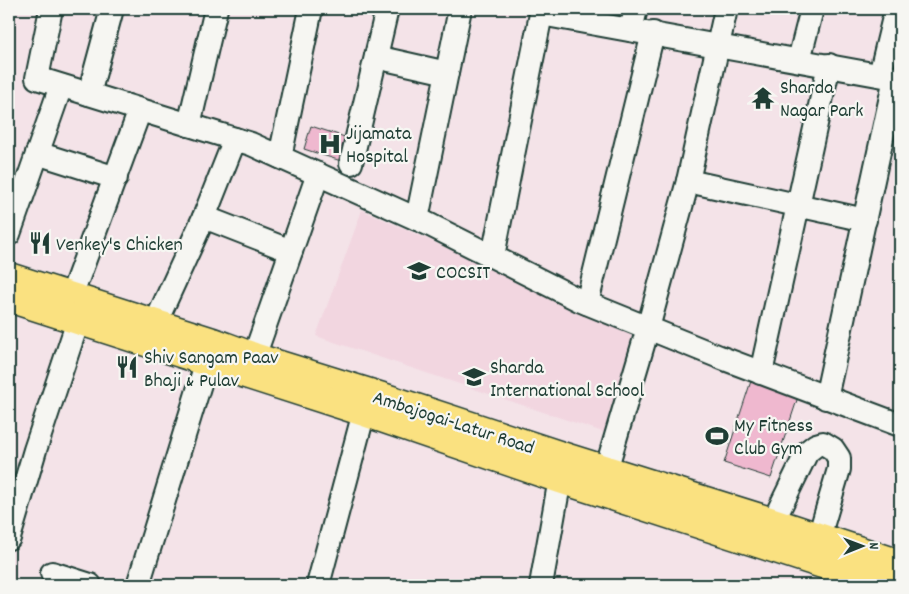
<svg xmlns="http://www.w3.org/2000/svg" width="909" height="594" font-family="Dekko,sans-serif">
<rect width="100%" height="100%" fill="#f4e3e8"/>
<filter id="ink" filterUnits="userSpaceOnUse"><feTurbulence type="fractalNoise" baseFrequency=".02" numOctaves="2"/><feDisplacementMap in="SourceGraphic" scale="10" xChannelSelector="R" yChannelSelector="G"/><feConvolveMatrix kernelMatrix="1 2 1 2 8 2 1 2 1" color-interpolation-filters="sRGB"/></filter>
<g filter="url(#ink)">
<path fill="#f2d6e0" d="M362,210L634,332L606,433L316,336Z"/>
<g fill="#efb8cf" stroke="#1f3d34">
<path d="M311,126L351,139L344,162L304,149Z"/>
<path d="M751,381L798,397L771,478L724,463Z"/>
</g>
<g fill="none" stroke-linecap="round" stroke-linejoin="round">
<defs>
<g id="minor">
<path d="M51,9L37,78L251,144L426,223L579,300L722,358L900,425"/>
<path d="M541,14L900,79"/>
<path d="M631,30L636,9"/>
<path d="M376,57L447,73"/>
<path d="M799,60L812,9"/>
<path d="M880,75L896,9"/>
<path d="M89,94L112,9"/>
<path d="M189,125L216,9"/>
<path d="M37,153L116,178"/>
<path d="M280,157L311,9"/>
<path d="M351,163L387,9"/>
<path d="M688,181L865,220"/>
<path d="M204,217L291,251"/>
<path d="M417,219L460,9"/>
<path d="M9,234L61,86"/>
<path d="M493,256L542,9"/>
<path d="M71,297L140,110"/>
<path d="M587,303L653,33"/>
<path d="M155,324L204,217L235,139"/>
<path d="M254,357L318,174"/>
<path d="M761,373L829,65"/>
<path d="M826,398L895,78"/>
<path d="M606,470L648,328L688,181L726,9"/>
<path d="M773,522L807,452L816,445L823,443L833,449L839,458V469L819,537"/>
<path d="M9,538L35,450L78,321"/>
<path d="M52,573L90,585"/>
<path d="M138,585L207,361"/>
<path d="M318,585L364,412"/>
<path d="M541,585L560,479L566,464"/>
</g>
<g id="major">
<path d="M9,277L213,342L254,357L386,398L568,458L773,522L900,564"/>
<path d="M9,298L364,412L560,479L887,585"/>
</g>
</defs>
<use href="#minor" stroke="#1f3d34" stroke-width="26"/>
<use href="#major" stroke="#1f3d34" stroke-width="31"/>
<use href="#minor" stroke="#f6f6f2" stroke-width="22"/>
<use href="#major" stroke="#fae180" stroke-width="28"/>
</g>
</g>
<defs>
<symbol id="temple-bare" viewBox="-9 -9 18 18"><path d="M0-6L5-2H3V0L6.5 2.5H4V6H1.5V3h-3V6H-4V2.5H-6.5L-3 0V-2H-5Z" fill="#1f3d34" stroke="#f6f6f2" stroke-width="2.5" paint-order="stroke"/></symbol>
<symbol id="hospital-bare" viewBox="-9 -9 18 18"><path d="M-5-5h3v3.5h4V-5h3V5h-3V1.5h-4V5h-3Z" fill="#1f3d34" stroke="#f6f6f2" stroke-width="2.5" paint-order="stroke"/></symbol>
<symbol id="restaurant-bare" viewBox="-9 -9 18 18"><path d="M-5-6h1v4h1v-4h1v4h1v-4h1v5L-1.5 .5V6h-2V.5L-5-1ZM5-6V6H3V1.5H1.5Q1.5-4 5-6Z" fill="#1f3d34" stroke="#f6f6f2" stroke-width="2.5" paint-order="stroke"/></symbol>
<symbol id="university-bare" viewBox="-9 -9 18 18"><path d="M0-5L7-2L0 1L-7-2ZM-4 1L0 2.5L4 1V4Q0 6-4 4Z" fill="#1f3d34" stroke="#f6f6f2" stroke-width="2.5" paint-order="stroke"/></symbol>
<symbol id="school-bare" viewBox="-9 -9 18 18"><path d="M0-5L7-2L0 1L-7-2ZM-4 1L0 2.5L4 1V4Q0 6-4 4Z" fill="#1f3d34" stroke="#f6f6f2" stroke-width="2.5" paint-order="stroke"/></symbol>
<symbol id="stadium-bare" viewBox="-9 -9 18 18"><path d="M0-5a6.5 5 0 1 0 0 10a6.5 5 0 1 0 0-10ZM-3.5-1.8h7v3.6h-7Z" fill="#1f3d34" stroke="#f6f6f2" stroke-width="2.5" paint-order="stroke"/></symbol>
</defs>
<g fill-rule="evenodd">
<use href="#temple-bare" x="747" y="82" width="32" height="32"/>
<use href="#hospital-bare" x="314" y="128" width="32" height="32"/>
<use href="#restaurant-bare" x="24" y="227" width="32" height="32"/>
<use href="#university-bare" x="403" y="255" width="32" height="32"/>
<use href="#restaurant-bare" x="111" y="351" width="32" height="32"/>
<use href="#school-bare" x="458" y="361" width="32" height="32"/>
<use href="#stadium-bare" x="701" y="420" width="32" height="32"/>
</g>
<g text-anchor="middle" stroke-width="4.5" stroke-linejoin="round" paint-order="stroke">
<g font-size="20" fill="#1f3d34" stroke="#f6f6f2" text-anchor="start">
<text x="780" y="93">Sharda<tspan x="780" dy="23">Nagar Park</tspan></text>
<text x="346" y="139">Jijamata<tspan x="346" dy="23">Hospital</tspan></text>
<text x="56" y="250">Venkey's Chicken</text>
<text x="436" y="278">COCSIT</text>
<text x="144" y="363">Shiv Sangam Paav<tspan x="144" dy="23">Bhaji &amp; Pulav</tspan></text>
<text x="490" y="373">Sharda<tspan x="490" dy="23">International School</tspan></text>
<text x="734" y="431">My Fitness<tspan x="734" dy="23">Club Gym</tspan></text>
</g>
<g font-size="20" fill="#1f3d34" stroke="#f6f6f2">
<text transform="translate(454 421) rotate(18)" y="7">Ambajogai-Latur Road</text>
</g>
</g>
<rect width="909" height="594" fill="none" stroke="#f6f6f2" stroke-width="30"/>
<rect x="15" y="15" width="879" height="564" fill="none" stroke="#1f3d34" stroke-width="2" filter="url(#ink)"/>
<g transform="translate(862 546) rotate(89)" stroke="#f6f6f2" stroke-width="4" paint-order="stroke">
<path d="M0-4L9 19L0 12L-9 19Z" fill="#1f3d34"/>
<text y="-8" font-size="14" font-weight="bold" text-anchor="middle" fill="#1f3d34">N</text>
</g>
</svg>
